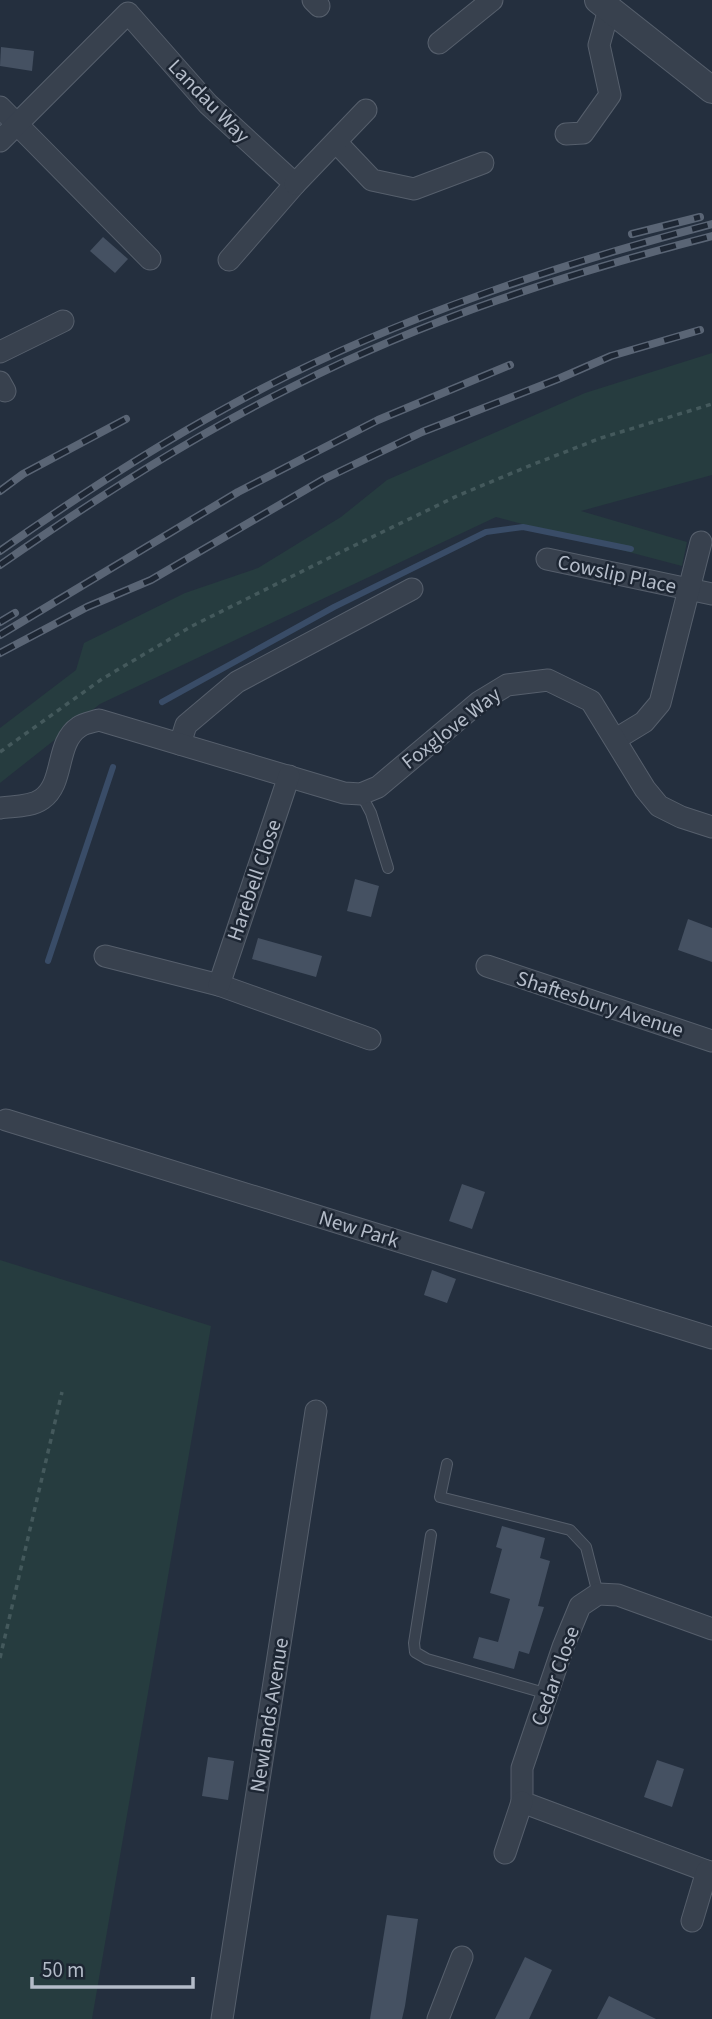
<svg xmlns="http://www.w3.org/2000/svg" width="712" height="2019" font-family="'Source Sans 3',sans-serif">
<rect width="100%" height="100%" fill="#242f3e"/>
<g fill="#263c3f">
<path d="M712,353V475L581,511L687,542L682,566L496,517L100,704L0,783V728L76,670L84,643L185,593L258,568L341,517L387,480L585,393Z"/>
<path d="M0,1260L211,1326L92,2019H0Z"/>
</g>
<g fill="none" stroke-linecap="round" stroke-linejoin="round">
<g stroke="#394c67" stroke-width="6">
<path d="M162,702L334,607L486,532L523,527L631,549"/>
<path d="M48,961L113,767"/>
</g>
</g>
<g fill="#455162">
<path d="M1,47L34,51L32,71L0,66Z"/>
<path d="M103,237L128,259L115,273L90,251Z"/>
<path d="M355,879L379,886L371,917L347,911Z"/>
<path d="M688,919L712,928V962L678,950Z"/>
<path d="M258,938L322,956L316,977L252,959Z"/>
<path d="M462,1184L485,1192L472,1229L449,1221Z"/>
<path d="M432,1270L456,1279L447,1303L424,1295Z"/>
<path d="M502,1526L545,1538L540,1558L550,1561L538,1606L544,1607L529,1654L519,1651L514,1669L473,1658L479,1637L498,1642L510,1599L490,1593L502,1549L496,1547Z"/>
<path d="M208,1757L234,1761L228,1800L202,1796Z"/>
<path d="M657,1760L684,1769L672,1807L644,1797Z"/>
<path d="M387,1915L418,1919L405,2006L402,2019H370Z"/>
<path d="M525,1957L552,1970L529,2019H495Z"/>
<path d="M609,1996L656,2019H597Z"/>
</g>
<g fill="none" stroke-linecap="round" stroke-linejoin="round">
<defs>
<g id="service">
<path d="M361,794L371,813L388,868"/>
<path d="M447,1464L440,1497L570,1530L586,1547L598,1594"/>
<path d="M431,1535L414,1643L415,1652L427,1659L548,1694"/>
</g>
<g id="minor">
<path d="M313,0L319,6"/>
<path d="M439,43L492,0"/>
<path d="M0,107L150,259"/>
<path d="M566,134L583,133L610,95L599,45L609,9"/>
<path d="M0,141L128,13L208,104L295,184L229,260"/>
<path d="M336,142L372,180L414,189L483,163"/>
<path d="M295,184L366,110"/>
<path d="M0,352L63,321"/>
<path d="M0,382L5,391"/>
<path d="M547,559L712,594"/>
<path d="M616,739L644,722L660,703L701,542"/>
<path d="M180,744L186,725L237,682L412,589"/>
<path d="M0,808C14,806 31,807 42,799C65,783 55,743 79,727C84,723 93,722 99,720L344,793L361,794L378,787L479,702L507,685L548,680L591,701L645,789L659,806L681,817L712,827"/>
<path d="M105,956L219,985L370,1039"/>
<path d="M487,966L712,1041"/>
<path d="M219,985L289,776"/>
<path d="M6,1120L712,1338"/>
<path d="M712,1629L618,1595L598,1594L580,1606L563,1647L522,1768V1802L712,1873"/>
<path d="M505,1853L522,1802"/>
<path d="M692,1921L707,1871"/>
<path d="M222,2019L316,1411"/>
<path d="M438,2019L462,1957"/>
</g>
<path id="tertiary" d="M598,0L712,90"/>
</defs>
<use href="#service" stroke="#565f6c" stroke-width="12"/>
<use href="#minor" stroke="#565f6c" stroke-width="23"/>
<use href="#tertiary" stroke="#565f6c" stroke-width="28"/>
<g stroke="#44595c" stroke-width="3.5" stroke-dasharray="5 5" stroke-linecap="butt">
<path d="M0,752L102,679L192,626L343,551L457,496L529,466L601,438L712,404"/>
<path d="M0,1658L62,1392"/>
</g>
<use href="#service" stroke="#38414e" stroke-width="10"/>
<use href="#minor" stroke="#38414e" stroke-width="21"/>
<use href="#tertiary" stroke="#38414e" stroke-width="26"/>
<defs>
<g id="rail">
<path d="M632,234L700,217"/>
<path d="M0,491L23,474L126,419"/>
<path d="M0,551C92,486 188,425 289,375C424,309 567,262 712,224"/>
<path d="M0,565C95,499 191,437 294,386C426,319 569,273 712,236"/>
<path d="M0,622L15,613"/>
<path d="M0,635L238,492L378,420L510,365"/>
<path d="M0,653L87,607L151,580L324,479L422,432L558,379L611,356L700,330"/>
</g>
</defs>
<use href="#rail" stroke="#5a6575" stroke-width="8"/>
<use href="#rail" stroke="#1d2633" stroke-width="5" stroke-dasharray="16" stroke-linecap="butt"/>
</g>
<g text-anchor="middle" stroke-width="5" stroke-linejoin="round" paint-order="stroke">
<g font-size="21" fill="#b4bcc9" stroke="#1d2633">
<text transform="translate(209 101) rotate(46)" y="7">Landau Way</text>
<text transform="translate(617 574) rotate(12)" y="7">Cowslip Place</text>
<text transform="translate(451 728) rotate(-38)" y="7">Foxglove Way</text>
<text transform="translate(254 880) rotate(-71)" y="7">Harebell Close</text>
<text transform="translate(600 1004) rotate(18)" y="7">Shaftesbury Avenue</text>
<text transform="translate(359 1229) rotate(17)" y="7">New Park</text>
<text transform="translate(555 1676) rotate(-70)" y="7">Cedar Close</text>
<text transform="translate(269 1715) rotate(-81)" y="7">Newlands Avenue</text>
</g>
</g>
<path d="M32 1977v10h161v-10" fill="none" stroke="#b4bcc9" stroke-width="3.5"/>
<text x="42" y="1977" font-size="21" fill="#b4bcc9" stroke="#1d2633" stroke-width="5" paint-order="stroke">50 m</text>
</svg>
